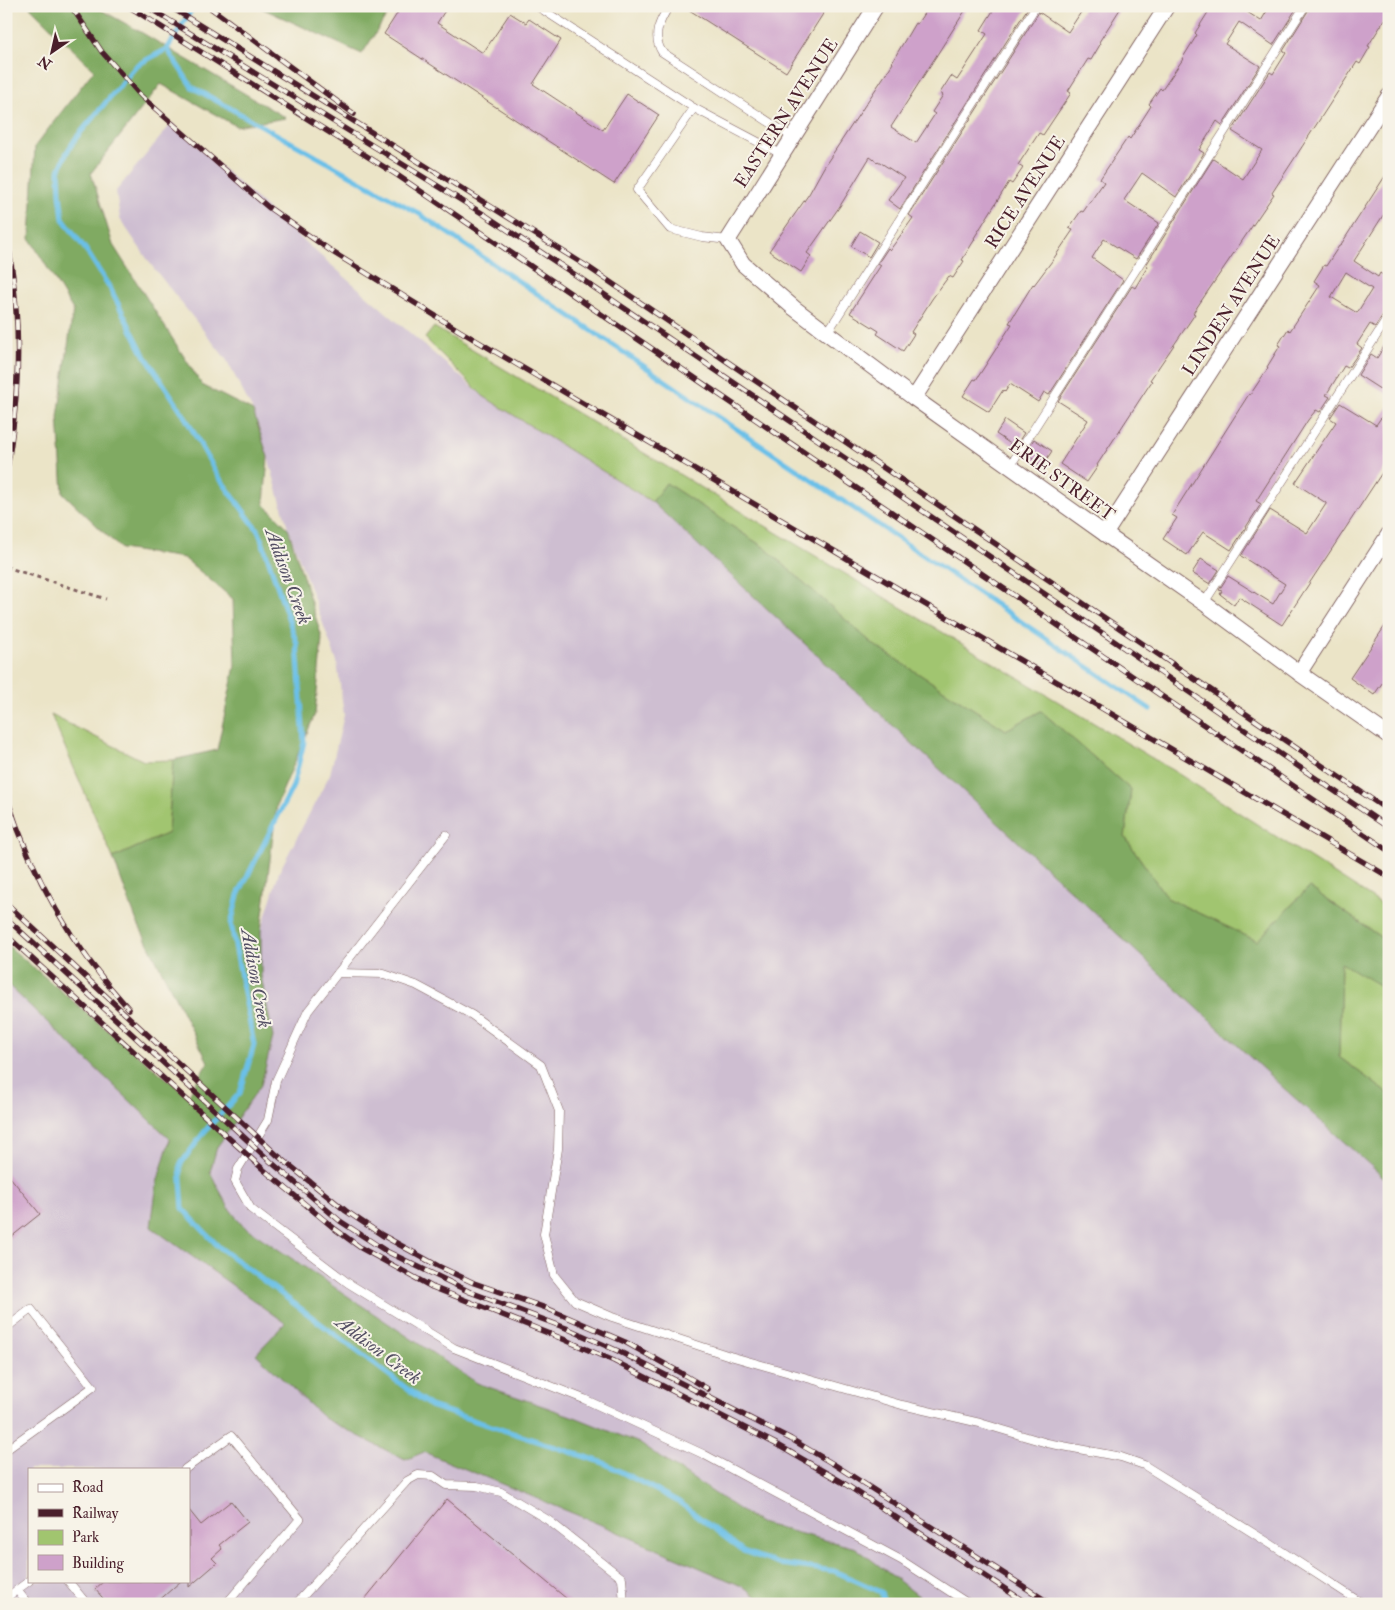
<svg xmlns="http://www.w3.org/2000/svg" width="1395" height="1610" font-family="'IM FELL Double Pica',serif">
<rect width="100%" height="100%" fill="#f7f3e8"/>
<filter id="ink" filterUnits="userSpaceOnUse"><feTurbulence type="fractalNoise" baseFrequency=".02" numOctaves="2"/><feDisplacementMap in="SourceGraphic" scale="10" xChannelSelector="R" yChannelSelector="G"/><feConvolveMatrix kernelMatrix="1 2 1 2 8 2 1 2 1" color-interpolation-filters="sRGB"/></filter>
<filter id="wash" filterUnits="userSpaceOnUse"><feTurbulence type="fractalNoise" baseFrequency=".0096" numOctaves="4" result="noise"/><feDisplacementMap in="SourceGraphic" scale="20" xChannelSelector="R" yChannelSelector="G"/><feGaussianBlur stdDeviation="1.12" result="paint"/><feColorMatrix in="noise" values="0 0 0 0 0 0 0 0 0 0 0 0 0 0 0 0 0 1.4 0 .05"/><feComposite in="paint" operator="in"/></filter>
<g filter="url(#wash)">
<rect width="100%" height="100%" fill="#ebe4c7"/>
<path fill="#cebed1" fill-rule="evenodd" d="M172,123L307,244L483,396L652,502L1389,1170V1604H6V944L224,1138L261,1085L273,1037L261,976V931L279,872L330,774L344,715L337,662L288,528L268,457L253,411L226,359L152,266L120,219L116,191ZM29,1469H189V1581H29Z"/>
<g fill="#a1c56f" stroke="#76724d">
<path d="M434,327L1177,773L1383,905L1389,910V943L1309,887L1257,941L1167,898L1125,837L1131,790L1041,711L1006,730L874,645L765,548L666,483L652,502L483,396L425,338Z"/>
<path d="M51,715L144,761L173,760L168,833L113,858Z"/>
<path d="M1341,962L1389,991V1094L1339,1057Z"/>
</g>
<g fill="#80aa62" stroke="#656446">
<path d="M29,6H94L139,31L286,118L236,126L161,84L91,173L113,245L202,385L253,411L268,457L264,504L288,528L322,638L315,714L277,804L261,931V976L273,1037L261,1085L217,1147L210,1172L229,1208L242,1225L477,1383L577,1418L639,1443L759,1523L856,1548L929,1604H767L744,1587L599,1524L424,1452L405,1460L324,1418L256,1354L285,1323L151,1227L157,1183L170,1139L6,983V944L93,1018L188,1096L208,1062L137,922L113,858L168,833L173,760L217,750L235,666L233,599L184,558L121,549L63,493L58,417L73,310L30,239L35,146L94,70Z"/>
<path d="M257,6H393L362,54Z"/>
<path d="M666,483L765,548L874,645L1006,730L1041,711L1131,790L1125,837L1167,898L1257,941L1309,887L1389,943V991L1341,963L1339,1057L1389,1094V1182L1279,1084L652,502Z"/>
</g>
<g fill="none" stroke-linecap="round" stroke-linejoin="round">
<g stroke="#6bc0e8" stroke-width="5">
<path d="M194,6L167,49L137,65L76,138L67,152L59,171L60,194L63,219L86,250L110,288L142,351L184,415L218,476L259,532L297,644L304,742L293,786L238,895L231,924L254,1045L240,1093L205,1131L180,1165L183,1209L219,1247L430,1406L604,1463L679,1502L743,1551L779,1564L834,1571L881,1592L884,1604"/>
<path d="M167,49L192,87L418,213L1150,709"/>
</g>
</g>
<g id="blocks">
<g fill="#cea1ca" fill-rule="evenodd">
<path d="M402,6H448L437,23L483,53L510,13L526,23L529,19L561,40L533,84L603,130L627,94L659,115L614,184L384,34Z"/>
<path d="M683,6H828L786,72Z"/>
<path d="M929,6H968L891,127L916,143L935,114L932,112L943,95L940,93L951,76L957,80L987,34L981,30L996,6H1029L900,209L888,200L904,178L878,161L877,162L870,157L840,206L807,253L811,256L801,272L769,251L809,194L824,167L893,63L892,62L915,23L917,24Z"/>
<path d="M1085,6H1122L1099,42L1101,43L1091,60L1088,59L1068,91L1071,93L1043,135L1039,133L1018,165L1023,168L1012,184L1009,182L974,238L975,239L962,260L964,261L953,278L949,276L932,299L911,332L914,334L903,351L877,334L879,331L850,313L881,265L878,263L888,248L890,250L913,218L909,215L1039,12L1068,32Z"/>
<path d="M1212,6H1238L1261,21L1270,6H1298L1273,45L1239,22L1225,44L1260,66L1222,125L1217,121L1199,150L1204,153L1176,197L1142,173L1124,200L1159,223L1136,259L1104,239L1092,258L1123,280L1049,395L1044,392L1038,402L1010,384L1005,392L1003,390L989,412L963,396L974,379L976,380L1012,324L1009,323L1033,284L1034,285L1052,261L1073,230L1069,228L1081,211L1083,212L1104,182L1100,179L1128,137L1130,139L1151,106L1149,104L1160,88L1162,90L1183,59H1182L1197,35L1195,33Z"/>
<path d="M1311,6H1389V13L1368,46L1370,47L1360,64L1357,62L1272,193L1274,194L1193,313L1195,314L1150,380L1152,381L1097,465L1098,466L1087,482L1060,464L1088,420L1058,401L1132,286L1135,288L1148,266L1146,265L1213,159L1243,179L1262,150L1232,131L1270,72L1273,74L1286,53L1283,51Z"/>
<path d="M1389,170V206L1354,261L1378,277L1380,273L1389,279V310L1384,313L1375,327L1370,324L1357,344L1362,348L1348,368L1344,366L1326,395L1330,397L1320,412L1316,410L1308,420L1256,501L1261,504L1231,550L1203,532L1187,555L1163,539L1177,518L1172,515L1249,394L1250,395L1268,368L1267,367L1280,346L1278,345L1288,329L1290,331L1320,285L1314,281L1324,265L1326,266L1339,246H1340ZM1346,272L1372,289L1357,313L1331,297Z"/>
<path d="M860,231L878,242L869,257L851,246Z"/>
<path d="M1389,338V395L1358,375L1371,354L1377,358Z"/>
<path d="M1340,403L1376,425L1389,406V462L1282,625L1239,597L1234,605L1220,594L1222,591L1219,590L1228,576L1273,604L1285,584L1241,556L1270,510L1307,533L1326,504V503L1295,483L1336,422L1330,418Z"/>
<path d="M1005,420L1024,433L1015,447L996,434Z"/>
<path d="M1034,439L1052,451L1042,466L1025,453Z"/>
<path d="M1201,559L1219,570L1210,584L1192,573Z"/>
<path d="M1389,620V673L1374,695L1350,678Z"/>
<path d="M6,1172L40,1214L6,1241Z"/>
<path d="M447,1499L573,1604H361Z"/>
<path d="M231,1501L248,1522L219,1545L222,1549L212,1558L217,1563L189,1587V1510L201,1525Z"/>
<path d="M104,1581H181L155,1604H108L95,1589Z"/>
</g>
</g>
</g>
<g filter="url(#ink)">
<use href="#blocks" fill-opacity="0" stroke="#826462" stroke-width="1"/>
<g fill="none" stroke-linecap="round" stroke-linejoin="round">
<defs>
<g id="service">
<path d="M537,6L694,108"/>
<path d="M669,6C659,22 652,36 662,52L792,137"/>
<path d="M728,240L702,237L670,229L637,190L694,108L781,154"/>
<path d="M827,333L1036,6"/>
<path d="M1010,466L1305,6"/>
<path d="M1204,603L1389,316"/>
<path d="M446,835L308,1011L276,1081L268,1120L238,1169L235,1181L251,1209L348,1283L454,1348L584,1399L703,1454L901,1560L969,1604"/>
<path d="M338,973L384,974L416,985L472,1015L541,1065L559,1111L558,1149L544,1234L554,1275L575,1301L612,1317L730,1356L902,1405L980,1423L1047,1443L1121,1457L1144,1465L1269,1543L1363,1604"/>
<path d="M6,1328L31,1309L93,1387L6,1450"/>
<path d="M185,1469L231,1436L300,1519L226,1604"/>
<path d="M68,1581L87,1604"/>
<path d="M17,1590L28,1604"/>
<path d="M6,1598L29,1581"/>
<path d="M296,1604L407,1481L418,1475L433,1476L446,1485L477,1486L501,1492L548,1520L622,1578L624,1604"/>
</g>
<g id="minor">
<path d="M876,6L728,240L743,264L794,308L827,333L914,398L1105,534L1204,603L1299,673L1389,736"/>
<path d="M914,398L1167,6"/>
<path d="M1105,534L1389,96"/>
<path d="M1299,673L1389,534"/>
</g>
</defs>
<use href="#service" stroke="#826462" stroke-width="9"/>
<use href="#minor" stroke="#826462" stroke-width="17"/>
<path stroke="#826462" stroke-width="3" stroke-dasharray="4 4" stroke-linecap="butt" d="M6,567L106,599"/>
<use href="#service" stroke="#fff" stroke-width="8"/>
<use href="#minor" stroke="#fff" stroke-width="15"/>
<defs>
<g id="rail">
<path d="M71,6L102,52L141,96L239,182L268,207L334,253L460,331L1389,877"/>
<path d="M128,6L397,175L1389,851"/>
<path d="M146,6L485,215L580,278L1389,828"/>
<path d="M169,6L588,267L1389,811"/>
<path d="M208,6L354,114"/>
<path d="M6,232C22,318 21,389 6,475"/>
<path d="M6,795C31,874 73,948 129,1009"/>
<path d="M6,903L277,1155L346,1211L382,1235L438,1266L474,1283L546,1308L625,1342L681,1373L708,1389"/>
<path d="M6,918L271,1162L340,1221L386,1251L470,1292L566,1328L618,1351L791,1439L835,1465L1051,1604"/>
<path d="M6,935L264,1170L335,1229L361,1248L432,1287L563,1339L614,1361L776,1444L842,1482L1028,1604"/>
</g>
</defs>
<use href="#rail" stroke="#4a1f2b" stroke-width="5.5"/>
<use href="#rail" stroke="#f7f3e8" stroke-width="4" stroke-dasharray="11" stroke-linecap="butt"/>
</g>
</g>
<g text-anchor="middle" stroke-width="4" stroke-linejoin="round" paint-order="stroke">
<g font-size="18" fill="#4a1f2b" stroke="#f7f3e8">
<text transform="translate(786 113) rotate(-57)" y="6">EASTERN AVENUE</text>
<text transform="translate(1025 192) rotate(-57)" y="6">RICE AVENUE</text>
<text transform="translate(1231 305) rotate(-57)" y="6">LINDEN AVENUE</text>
<text transform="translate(1062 480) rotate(36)" y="6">ERIE STREET</text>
</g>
<g font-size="19" font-style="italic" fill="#544f64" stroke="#f7f3e8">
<text transform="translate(289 576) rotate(70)" y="7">Addison Creek</text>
<text transform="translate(257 978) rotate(80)" y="7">Addison Creek</text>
<text transform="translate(379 1349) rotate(37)" y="7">Addison Creek</text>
</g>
</g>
<rect width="1395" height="1610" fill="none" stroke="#f7f3e8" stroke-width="25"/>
<rect x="28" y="1468" width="162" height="115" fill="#f7f3e8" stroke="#b29e9c"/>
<rect x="38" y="1484" width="25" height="8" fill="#ffffff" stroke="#b29e9c"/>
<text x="72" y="1492" font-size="15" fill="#4a1f2b">Road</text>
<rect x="38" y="1509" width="25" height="8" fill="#4a1f2b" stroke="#b29e9c"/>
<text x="72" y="1518" font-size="15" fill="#4a1f2b">Railway</text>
<rect x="38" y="1530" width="25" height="15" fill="#a1c56f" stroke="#b29e9c"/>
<text x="72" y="1542" font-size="15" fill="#4a1f2b">Park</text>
<rect x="38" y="1555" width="25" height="15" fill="#cea1ca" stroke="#b29e9c"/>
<text x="72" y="1568" font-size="15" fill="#4a1f2b">Building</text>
<g transform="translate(52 52) rotate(214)" stroke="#f7f3e8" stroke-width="4" paint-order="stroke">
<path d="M0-4L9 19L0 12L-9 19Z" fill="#4a1f2b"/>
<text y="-8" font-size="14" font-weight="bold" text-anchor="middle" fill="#4a1f2b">N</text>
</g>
</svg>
